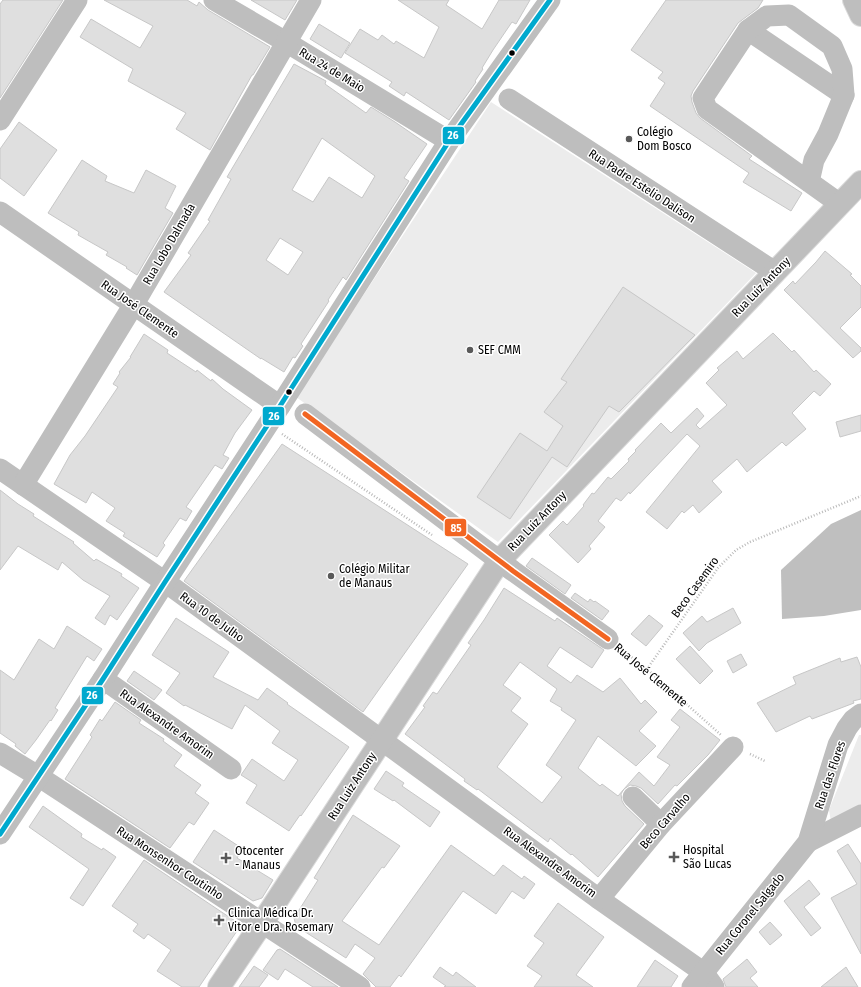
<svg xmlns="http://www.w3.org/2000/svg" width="861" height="987" font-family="'Fira Sans Condensed',sans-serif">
<rect width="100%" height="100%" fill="#fff"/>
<g fill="#ececec">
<path d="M491,102L756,273L498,542L296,397Z"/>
<path d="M859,735H861V805L831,822L829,810Z"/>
</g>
<path fill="#bfbfbf" d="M861,510V610L824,616L782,619L781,570L831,524Z"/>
<g fill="#dfdfdf" stroke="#c7c7c7" fill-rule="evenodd">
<path d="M3,0H63L0,98V4Z"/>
<path d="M104,0H187L197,6L199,2L208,10L270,47L253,75H252L210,150L176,129L186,113L128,81L133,69L80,37L91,19L140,48L153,26Z"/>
<path d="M251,0H297L285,20Z"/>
<path d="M398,0H449L446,5L482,29L499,0H530L516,24L512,22L493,50L482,68L483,69L475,81L476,82L449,120L406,92L404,96L389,86L392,82L345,53L360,29L378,40L382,35L394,44L396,41L424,58L439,27Z"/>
<path d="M666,0H763L758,8L738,23L693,91L691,96L692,102L696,113L700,118L752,156L749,159L802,193L791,211L743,182L749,173L650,106L665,83L658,78L663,72L631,50Z"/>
<path d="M319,24L350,43L341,58L310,39Z"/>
<path d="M294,64L326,81L325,84L366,113L371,107L395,122L427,144L404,178L409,181L346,280L343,277L328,300L329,301L301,344L303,346L295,358L293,357L284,372L261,358V359L164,292L191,255L188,253L210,221L208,220L231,179L227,177ZM322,138L375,176L362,198L329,177L313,202L292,190ZM280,238L303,252L288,275L266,260Z"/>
<path d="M19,122L57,150L24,196L0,178V149Z"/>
<path d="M82,160L107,176L105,181L134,193L146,170L176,186L165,208L173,213L137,275L126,268L127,267L106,255L108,252L78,235L79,232L48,213Z"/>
<path d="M825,251L852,274L850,275L861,286V307L840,328L861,348V351L853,358L784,290L793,281L795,284L816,262Z"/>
<path d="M623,287L695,335L619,412L609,406L567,467L552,457L510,519L477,497L520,433L547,451L563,426L544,412L567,382L561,379Z"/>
<path d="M773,333L792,352L794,350L814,372L816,370L831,384L820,396L814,391L792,413L806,429L786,446L782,442L747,472L737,459L712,481L722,492L699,513L693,505L684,513L682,511L667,529L646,512L700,446L687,434L630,494L629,492L621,501L616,498L598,521L605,527L589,546L591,549L578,563L549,535L563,521L567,525L584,506L583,505L592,493L594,494L608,477L611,479L629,461L628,459L636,451L635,450L661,423L671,433L697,408L704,416L696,425L700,429L727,405L706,383L719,370L717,368L737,351L743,359Z"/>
<path d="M144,334L168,350L167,353L196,372L197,370L211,381L212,379L223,389L252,410L235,433L223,455L229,458L222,469L215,465L186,507L192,511L186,521L180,518L163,543L165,545L157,557L123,536L125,533L106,521L115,508L92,492L86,503L54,484L70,455L85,436L118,387L113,384L120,373L119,372L131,357H130Z"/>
<path d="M861,415V431L840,437L836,422Z"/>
<path d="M282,444L468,564L363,712L184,581Z"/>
<path d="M0,490L18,504L34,514L33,516L74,542L73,543L94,561L96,559L122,574L121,576L139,588L117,620L110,615L105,625L95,618L110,596L83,580L62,562L58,570L18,546L0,570Z"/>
<path d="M532,558L571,585L565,594L526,566Z"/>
<path d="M504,588L555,621L557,618L604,650L592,668L560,647L547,666L571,683L577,675L603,692L620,678L641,704L645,700L657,712L639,731L656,746L636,766L598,736L578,768L600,786L602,784L618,796L624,789L621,794L622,801L625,806L644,824L598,877L572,854L571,855L550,838L548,842L478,789L477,790L464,781L465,779L405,734L425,707L423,706L433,692L437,694L471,645L468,643L484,620ZM520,662L557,689L550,701L562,708L561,710L576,720L546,765L562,777L542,803L497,767L528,724L511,711L521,698L503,685Z"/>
<path d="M575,593L588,602L590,599L594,602L595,601L609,611L602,620L571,598Z"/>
<path d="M733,608L741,623L707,643L699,651L683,633L702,616L707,622Z"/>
<path d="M649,615L663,626L646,646L631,634Z"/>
<path d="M176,618L229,652L213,677L258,700L267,688L288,703L287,704L349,747L301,816L300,815L289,831L246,803L257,785L241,775L252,759L284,781L298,760L272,743L280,731L245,705L232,729L185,705L184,706L166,693L180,673L152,655Z"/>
<path d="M67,626L102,649L94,661L87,656L55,708L58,710L51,721L50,720L36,740L25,754L15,746L16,744L0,733V670L14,680L39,639L54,649Z"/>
<path d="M690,646L713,671L700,684L676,659Z"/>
<path d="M741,654L747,665L733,673L727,661Z"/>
<path d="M857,657L861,667V699L853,701L854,703L812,719L810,716L776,732L757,703L796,684L793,677L840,658L841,662Z"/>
<path d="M134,671L162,690L154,700L127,681Z"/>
<path d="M115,702L141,720L139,723L164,739L163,741L182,755L174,766L201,785L195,793L209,803L194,825L189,822L170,848L65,779L92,737L90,735L100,719L102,721Z"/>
<path d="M680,709L720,740L708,755L677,786L675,785L658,804L641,788L636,786L630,785L624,789L639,772L654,786L670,765L657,757L680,727L671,720Z"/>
<path d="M386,771L404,783L402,786L440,812L430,827L394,800L393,801L374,789Z"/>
<path d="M43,806L82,834L81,837L102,850L103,848L116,857L83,906L70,898L89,869L29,827Z"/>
<path d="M353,815L400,846L384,868L382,867L342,921L379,945L451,845L494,876L503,865L522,879L524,876L535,884L524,899L512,891L496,914L463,891L401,977L399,975L390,987H376L363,974L375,958L355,944L346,958L296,926L294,918L318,880L314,878Z"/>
<path d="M214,830L243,849L237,858L273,880L262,898L253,901L193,862Z"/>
<path d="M848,844L861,864V954L831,898L857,884L837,851Z"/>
<path d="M144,860L241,925L199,987H182L157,971L171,950L148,934L144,939L133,931L138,924L112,906Z"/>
<path d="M809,880L820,894L804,907L821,928L811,936L784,901Z"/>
<path d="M558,903L604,937L576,975L593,987H534L542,976L527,966L544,943L534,936Z"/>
<path d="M770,922L782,935L770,945L759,932Z"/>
<path d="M280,949L338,987H313L285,969L278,980L263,970L277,950Z"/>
<path d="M747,959L757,972L750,978L758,987H726L723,979Z"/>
<path d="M655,960L678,976L671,987H637Z"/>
<path d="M254,966L268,975L259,987H239Z"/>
<path d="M440,967L453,976L456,972L476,987H444L446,986L433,977Z"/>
<path d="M846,967L858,987H821Z"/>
</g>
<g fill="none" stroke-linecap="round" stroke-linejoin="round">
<defs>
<g id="major">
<path d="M854,0L861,15"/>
<path d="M219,987L262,923L500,560L861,182"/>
</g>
</defs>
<use href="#major" stroke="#dbdbdb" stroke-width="24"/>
<g stroke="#b9b9b9" stroke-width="2.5" stroke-dasharray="1 2" stroke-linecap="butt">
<path d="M282,434L432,535"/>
<path d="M622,650L647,669L721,735"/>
<path d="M647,669L718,568L736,550L750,542L861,496"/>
<path d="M750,754L765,761"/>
</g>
<g stroke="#bebebe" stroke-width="21">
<path d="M214,0L286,42L449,141"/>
<path d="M748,30L844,95"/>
<path d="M509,99L775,272"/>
<path d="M0,120L77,0"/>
<path d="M809,182L814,160L828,134L844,95L842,69L832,46L789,15L767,16L748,30L703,98L707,109L840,204"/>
<path d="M0,212L280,406"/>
<path d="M305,414L513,571L608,639"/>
<path d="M0,469L168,584L599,899L703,972L714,987"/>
<path d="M23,485L134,304L311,0"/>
<path d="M103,679L231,769"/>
<path d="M0,753L38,776L360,987"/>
<path d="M633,797L661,824"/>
<path d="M0,834L103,679L165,582L280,406L449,141L550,0"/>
<path d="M808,842L861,815"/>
<path d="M599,899L661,824L733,747"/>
<path d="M692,987L808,842L838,745L847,728L853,720L861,714"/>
</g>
<use href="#major" stroke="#bebebe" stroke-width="22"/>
<defs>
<path id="bus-1" d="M0,834L103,679L165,582L280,406L449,141L550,0"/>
<path id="bus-2" d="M305,414L513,571L608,639"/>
</defs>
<use href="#bus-1" stroke="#fff" stroke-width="8"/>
<use href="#bus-2" stroke="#fff" stroke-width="8"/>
<use href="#bus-1" stroke="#00a9ce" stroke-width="5"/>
<use href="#bus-2" stroke="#f26522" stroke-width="5"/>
</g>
<g fill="#000" stroke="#fff" stroke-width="1.5">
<circle cx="512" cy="53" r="3.5"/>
<circle cx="289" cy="392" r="3.5"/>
</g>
<g fill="#595959" stroke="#fff" stroke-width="1.5">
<circle cx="629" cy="139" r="4"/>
<circle cx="470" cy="350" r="4"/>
<circle cx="331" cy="576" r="4"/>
<path d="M672 851h4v4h4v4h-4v4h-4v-4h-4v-4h4z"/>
<path d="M224 852h4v4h4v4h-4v4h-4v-4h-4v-4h4z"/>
<path d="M217 914h4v4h4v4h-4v4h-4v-4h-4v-4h4z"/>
</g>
<g text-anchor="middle" stroke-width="3" stroke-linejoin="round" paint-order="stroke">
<g font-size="12" fill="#000" stroke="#fff">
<text transform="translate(332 70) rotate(31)" y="4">Rua 24 de Maio</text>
<text transform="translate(642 186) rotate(33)" y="4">Rua Padre Estelio Dalison</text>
<text transform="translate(169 244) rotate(-60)" y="4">Rua Lobo Dalmada</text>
<text transform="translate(761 287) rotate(-46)" y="4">Rua Luiz Antony</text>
<text transform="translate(140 309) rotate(35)" y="4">Rua José Clemente</text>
<text transform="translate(537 521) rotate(-46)" y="4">Rua Luiz Antony</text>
<text transform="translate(695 587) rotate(-54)" y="4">Beco Casemiro</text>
<text transform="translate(212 617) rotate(36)" y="4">Rua 10 de Julho</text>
<text transform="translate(651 675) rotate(40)" y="4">Rua José Clemente</text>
<text transform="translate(167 724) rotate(35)" y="4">Rua Alexandre Amorim</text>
<text transform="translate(830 775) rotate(-71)" y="4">Rua das Flores</text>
<text transform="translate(352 786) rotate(-57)" y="4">Rua Luiz Antony</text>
<text transform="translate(665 821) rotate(-49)" y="4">Beco Carvalho</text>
<text transform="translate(550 862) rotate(36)" y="4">Rua Alexandre Amorim</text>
<text transform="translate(170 863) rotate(33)" y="4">Rua Monsenhor Coutinho</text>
<text transform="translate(750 914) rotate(-51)" y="4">Rua Coronel Salgado</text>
</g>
<g font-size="12" fill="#000" stroke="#fff" text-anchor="start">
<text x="637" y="136">Colégio<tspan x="637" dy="14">Dom Bosco</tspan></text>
<text x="478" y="354">SEF CMM</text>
<text x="339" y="573">Colégio Militar<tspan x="339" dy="14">de Manaus</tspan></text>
<text x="683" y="854">Hospital<tspan x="683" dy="14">São Lucas</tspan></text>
<text x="235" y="855">Otocenter<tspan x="235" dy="14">- Manaus</tspan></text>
<text x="228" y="917">Clinica Médica Dr.<tspan x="228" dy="14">Vitor e Dra. Rosemary</tspan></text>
</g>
</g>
<g stroke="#fff" stroke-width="1.5">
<rect x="442" y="126" width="23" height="19" rx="4" fill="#00a9ce"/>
<rect x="262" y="406" width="23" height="20" rx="4" fill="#00a9ce"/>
<rect x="444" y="518" width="23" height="19" rx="4" fill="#f26522"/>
<rect x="81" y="686" width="23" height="19" rx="4" fill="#00a9ce"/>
</g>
<g font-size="11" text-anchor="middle" font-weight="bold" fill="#fff">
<text x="453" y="139">26</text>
<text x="274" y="420">26</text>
<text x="456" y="532">85</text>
<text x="92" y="699">26</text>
</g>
</svg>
